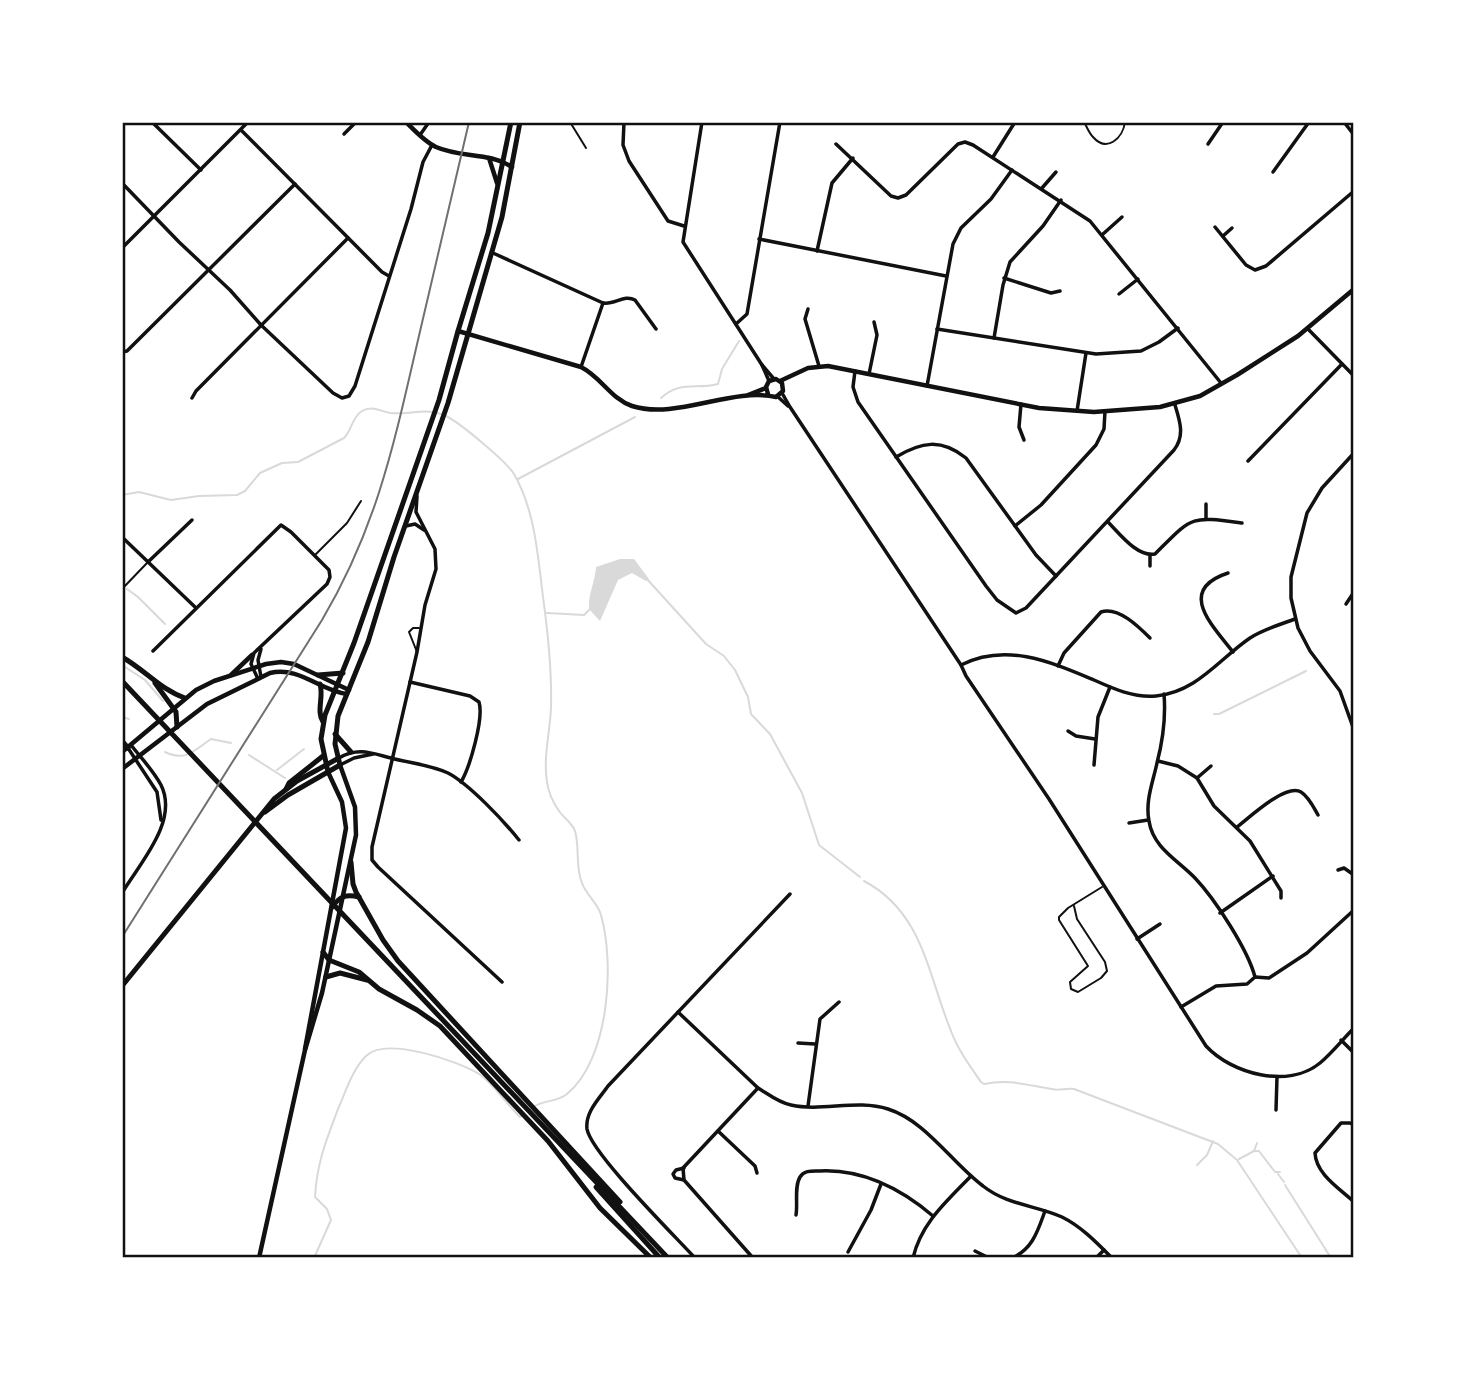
<svg xmlns="http://www.w3.org/2000/svg" width="1476" height="1380" font-family="'Varela Round',sans-serif">
<rect width="100%" height="100%" fill="#fff"/>
<path fill="#d9d9d9" d="M620,559H634L649,579L646,581L632,573L618,580L600,621L589,609C588,593 595,583 596,567Z"/>
<g fill="none" stroke-linecap="round" stroke-linejoin="round">
<g stroke="#d9d9d9" stroke-width="2">
<path d="M661,398C681,380 695,390 718,384L722,369L739,341"/>
<path d="M446,416C459,422 507,462 514,474C535,510 538,557 543,597C548,633 552,671 551,708C550,732 543,758 547,782C548,791 553,803 559,811C564,818 572,823 575,831C580,848 575,867 582,883C586,895 598,903 601,915C615,965 609,1059 567,1094C558,1102 543,1100 533,1107"/>
<path d="M518,479L635,417"/>
<path d="M122,495L139,492L171,500L199,496L237,495L245,491L260,473L282,463L298,462L344,438C352,430 352,417 362,411C372,405 380,411 390,413C408,415 425,408 441,414"/>
<path d="M646,578L706,644L724,656L735,670L748,697L751,714L770,734L802,793L819,845L860,877"/>
<path d="M127,589L138,597L165,624"/>
<path d="M547,613L584,615L589,610"/>
<path d="M122,665L145,680L163,701"/>
<path d="M1214,714H1219L1306,671"/>
<path d="M122,717L129,719"/>
<path d="M165,752C186,762 193,751 211,739L231,743"/>
<path d="M249,755L285,778"/>
<path d="M277,770L304,749"/>
<path d="M864,881C923,912 928,975 951,1031C958,1050 970,1066 981,1082L984,1084C1010,1079 1026,1085 1052,1089C1059,1091 1066,1088 1074,1089L1218,1144L1237,1160L1302,1258"/>
<path d="M1254,1151L1257,1143"/>
<path d="M1239,1159L1254,1151H1259L1275,1172H1280"/>
<path d="M1197,1165L1207,1155L1213,1141"/>
<path d="M1278,1174L1284,1182"/>
<path d="M1285,1185L1331,1258"/>
<path d="M314,1258L331,1220L327,1209L315,1197C317,1162 326,1141 338,1109C346,1091 352,1070 366,1056C386,1036 458,1061 479,1074C494,1084 506,1104 520,1117L523,1115"/>
</g>
<g stroke="#111" stroke-width="2">
<path d="M570,122L586,148"/>
<path d="M1084,122C1087,127 1089,133 1093,137C1107,153 1123,138 1125,122"/>
<path d="M315,555L347,523L361,501"/>
<path d="M122,589L147,563"/>
<path d="M417,652L409,632L413,628H419"/>
<path d="M1074,906L1077,919L1105,962L1107,971L1101,978L1078,992L1071,989L1070,982L1088,966L1059,920V917L1068,908L1102,887"/>
</g>
<g stroke="#111" stroke-width="3.5">
<path d="M152,122L201,170"/>
<path d="M624,122L623,145L629,161L668,221L684,226"/>
<path d="M1344,122L1354,135"/>
<path d="M241,130L382,272L389,276"/>
<path d="M344,134L356,122"/>
<path d="M420,135L429,122"/>
<path d="M836,144L891,196L898,198L906,195L958,144L965,142L973,145L1090,221L1221,383"/>
<path d="M1208,144L1223,122"/>
<path d="M993,157L1015,122"/>
<path d="M1273,172L1309,122"/>
<path d="M122,183L179,242L230,290L261,325L333,393L342,398L349,396L355,386L411,209L423,162L432,145"/>
<path d="M1042,188L1056,172"/>
<path d="M1215,227L1246,265L1255,270L1266,266L1354,191"/>
<path d="M1103,234L1122,217"/>
<path d="M1223,236L1232,228"/>
<path d="M759,239L946,276"/>
<path d="M817,251L832,183L853,158"/>
<path d="M493,253L603,303C615,305 624,294 635,300L656,329"/>
<path d="M1004,278L1051,293L1060,291"/>
<path d="M1119,294L1138,279"/>
<path d="M808,309L805,319L819,366"/>
<path d="M736,324L747,314L780,122"/>
<path d="M937,329L1096,354L1141,351L1159,342L1178,328"/>
<path d="M994,338L1003,285L1010,262L1043,226L1061,200"/>
<path d="M122,352L127,351L295,184"/>
<path d="M581,367L603,303"/>
<path d="M855,371L853,387L858,402L986,586L997,600L1016,613L1026,608L1174,450C1185,436 1180,421 1175,405"/>
<path d="M869,374L877,335L874,322"/>
<path d="M927,386L953,244L961,228L991,199L1012,170"/>
<path d="M192,398L196,391L348,238"/>
<path d="M1021,404L1019,427L1024,440"/>
<path d="M1077,411L1086,353"/>
<path d="M896,457C921,442 941,438 966,458L1036,555L1056,576"/>
<path d="M1248,461L1342,364"/>
<path d="M417,496L416,512L435,549L436,569L425,605L417,652L372,847V860L378,867L502,982"/>
<path d="M1206,518V504"/>
<path d="M1108,522C1120,534 1137,557 1155,554C1193,516 1189,516 1242,523"/>
<path d="M406,526L415,524L424,530"/>
<path d="M1015,526L1041,505L1096,445L1104,429L1105,411"/>
<path d="M122,537L195,607"/>
<path d="M148,562L192,520"/>
<path d="M1150,566V555"/>
<path d="M1228,573C1176,590 1212,625 1233,652"/>
<path d="M1346,604L1354,592"/>
<path d="M153,651L281,525L291,532L329,570L330,577L327,584L254,653L251,664L258,679"/>
<path d="M961,665C1006,642 1051,662 1094,680C1114,689 1134,698 1156,696C1197,692 1219,659 1250,638C1264,629 1279,625 1295,619"/>
<path d="M1058,666L1064,653L1101,612C1118,606 1139,627 1150,638"/>
<path d="M261,677L258,660L261,649"/>
<path d="M410,682L470,696L479,702C484,718 470,767 461,782"/>
<path d="M1164,694C1166,718 1163,740 1157,763C1153,782 1145,801 1149,821C1153,848 1178,860 1195,878C1215,899 1248,950 1255,977"/>
<path d="M1068,731L1076,736L1095,739"/>
<path d="M128,748L157,792L161,820"/>
<path d="M339,758C358,747 371,753 391,758C409,763 431,765 448,773C469,784 503,820 519,840"/>
<path d="M1158,761L1178,766L1197,778L1214,806L1250,841L1281,891V898"/>
<path d="M340,765L354,758L373,754"/>
<path d="M1094,765L1098,717L1110,687"/>
<path d="M1197,778L1211,766"/>
<path d="M1129,823L1148,820"/>
<path d="M1237,827C1250,817 1286,783 1301,792C1309,797 1314,808 1318,815"/>
<path d="M1338,870L1344,868L1354,875"/>
<path d="M122,893C140,863 179,821 161,785C153,770 141,758 131,745"/>
<path d="M1220,913L1273,876"/>
<path d="M1137,939L1160,924"/>
<path d="M1255,977L1269,978L1307,953L1354,910"/>
<path d="M1181,1007L1216,986L1247,984L1255,977"/>
<path d="M678,1012L758,1088C768,1094 779,1103 791,1105C822,1112 857,1099 888,1109C926,1121 951,1162 983,1186C1007,1205 1035,1205 1062,1217C1082,1227 1097,1243 1112,1258"/>
<path d="M1341,1040L1354,1053"/>
<path d="M798,1043L815,1044"/>
<path d="M808,1106L820,1019L839,1002"/>
<path d="M1276,1110L1277,1077"/>
<path d="M1354,1125L1350,1123H1341L1315,1153C1316,1174 1339,1188 1354,1202"/>
<path d="M718,1131L755,1166L757,1173"/>
<path d="M684,1168L676,1170L673,1174L675,1178L684,1180"/>
<path d="M796,1215C798,1204 794,1187 800,1177C804,1170 812,1171 820,1171C862,1169 901,1189 933,1216"/>
<path d="M975,1251L989,1258"/>
<path d="M848,1252L871,1210L881,1184"/>
<path d="M695,1258C674,1235 591,1153 587,1129C585,1112 599,1099 608,1086L790,894"/>
<path d="M753,1258L684,1180L683,1168L758,1088"/>
<path d="M913,1258C921,1223 947,1201 971,1176"/>
<path d="M1012,1258C1033,1249 1038,1230 1045,1211"/>
<path d="M1096,1258L1104,1250"/>
</g>
<g stroke="#111" stroke-width="3.5">
<path d="M702,122L683,242L762,365L774,379"/>
<path d="M122,248L248,122"/>
<path d="M1308,329L1354,376"/>
<path d="M762,365L769,381"/>
<path d="M782,393L790,407L961,665L966,676L1049,799L1206,1046C1232,1074 1288,1089 1320,1063C1332,1053 1343,1039 1354,1028"/>
<path d="M777,396L788,406"/>
<path d="M1354,453L1322,488L1307,513L1291,577V598L1298,628L1310,651L1340,691L1354,730"/>
</g>
<g stroke="#111" stroke-width="4.5">
<path d="M406,122C415,131 425,142 436,147C461,158 489,152 512,167"/>
<path d="M489,158L497,183"/>
<path d="M458,331L581,367C601,377 611,399 632,406C677,420 731,387 776,397L783,391L782,383L776,379L769,381L766,387L768,394"/>
<path d="M780,381L808,368L828,366L1039,408L1094,412L1160,407L1200,396L1237,375L1298,336L1354,289"/>
<path d="M748,395L766,388"/>
<path d="M231,675L252,655"/>
<path d="M122,752L196,690L214,681L266,664L281,662L294,664L349,690"/>
<path d="M122,769L207,704L270,673C300,666 320,691 347,694"/>
<path d="M305,1049L346,828L342,802L328,772"/>
<path d="M259,1258L305,1050L322,993L356,835L355,807L340,765"/>
</g>
<g stroke="#111" stroke-width="5">
<path d="M318,675L343,673"/>
<path d="M320,684C324,697 316,711 323,722"/>
<path d="M335,734L351,752"/>
<path d="M328,772L321,739L325,715L354,643L439,400L458,331L488,233L511,122"/>
<path d="M286,789L289,783L323,756"/>
<path d="M265,812L288,795L340,765L335,744L338,716L368,642L394,557L448,403L502,217L520,122"/>
<path d="M122,986L274,799L297,781L337,759"/>
</g>
<g stroke="#111" stroke-width="5">
<path d="M122,657C145,670 161,690 185,698"/>
<path d="M122,681L668,1258"/>
<path d="M155,683L176,712L177,727"/>
<path d="M122,741L128,748"/>
<path d="M351,862L353,884L356,892L383,940L398,961L620,1202"/>
<path d="M332,907C340,896 346,894 359,897"/>
<path d="M323,952L329,960L359,972L379,989L417,1010L440,1026L548,1141L600,1208L651,1258"/>
<path d="M326,977L340,973L367,980"/>
<path d="M596,1187L660,1258"/>
</g>
<path stroke="#707070" stroke-width="2" d="M122,937L322,620C377,527 394,444 418,340C435,268 452,195 469,122"/>
</g>
<rect width="1476" height="1380" fill="none" stroke="#ffffff" stroke-width="248"/>
<rect x="124" y="124" width="1228" height="1132" fill="none" stroke="#111" stroke-width="2.5"/>
</svg>
